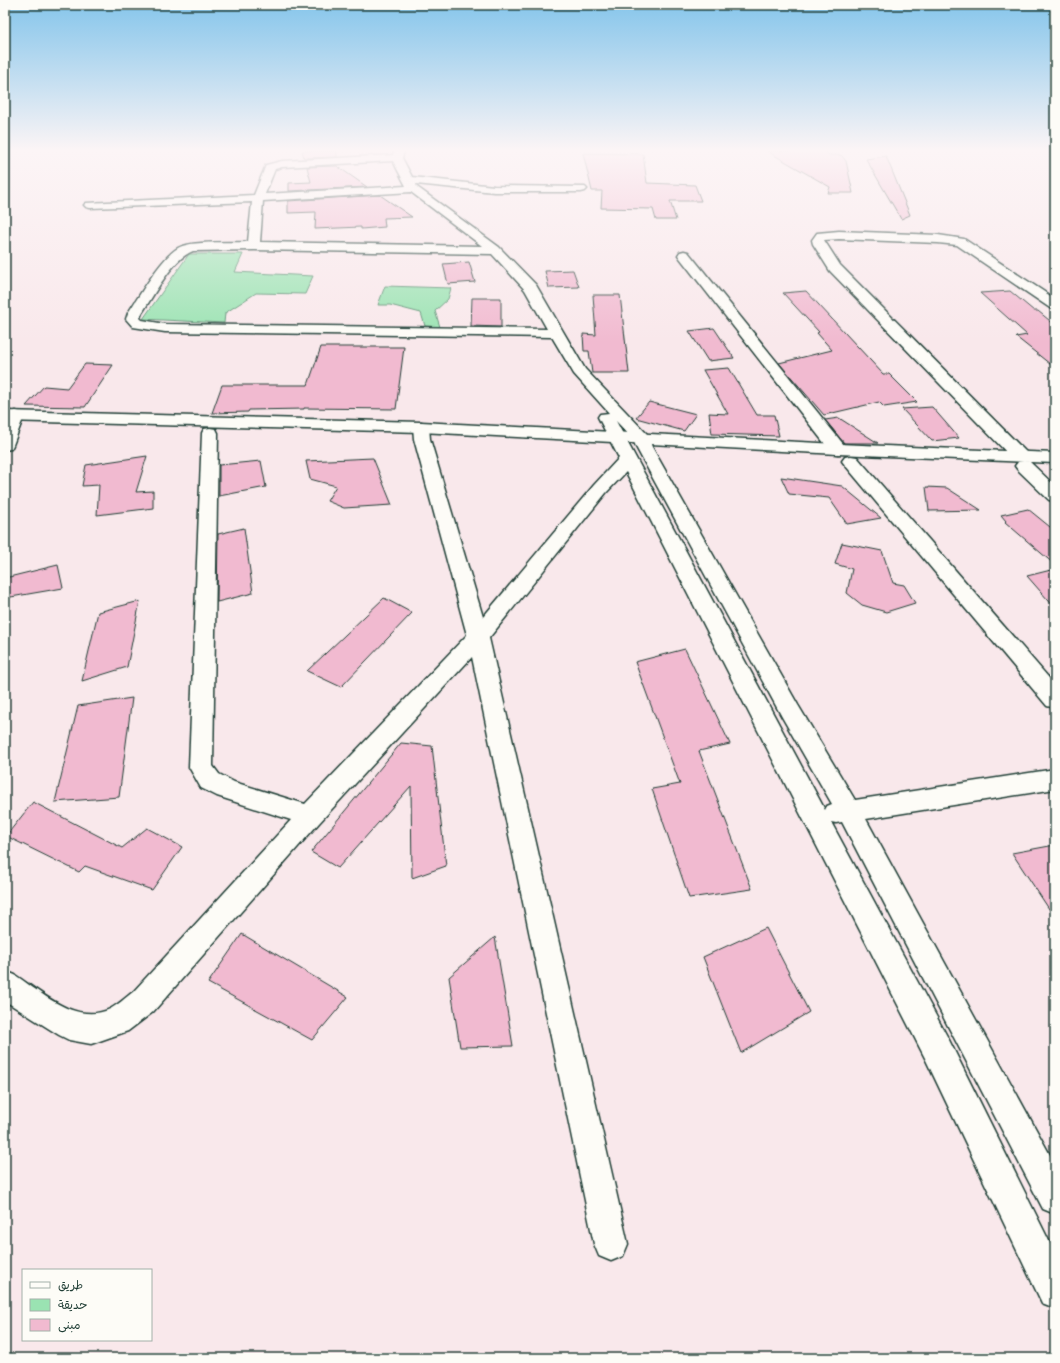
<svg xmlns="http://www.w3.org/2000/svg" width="1060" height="1363" font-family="'Indie Flower','Playpen Sans Arabic',sans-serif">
<rect width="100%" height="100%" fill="#f9e8eb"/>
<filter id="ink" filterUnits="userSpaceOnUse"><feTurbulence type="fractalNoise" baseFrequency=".025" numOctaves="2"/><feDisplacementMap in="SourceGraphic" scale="8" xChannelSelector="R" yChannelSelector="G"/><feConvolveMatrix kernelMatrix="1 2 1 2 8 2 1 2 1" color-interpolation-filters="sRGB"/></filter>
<g filter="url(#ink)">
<g fill="#9ae3b2" stroke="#5c9073">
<path d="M189,254H243L235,272L313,276L305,294L256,293L225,313L224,323L143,319Z"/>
<path d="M385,286L451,288L448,299L435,311L440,327L425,326L421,313L390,305H378Z"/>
</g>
<g fill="#f1bad0" stroke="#1f3d34">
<path d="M302,151H337V157L304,158Z"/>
<path d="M767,151H825L829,155H841L846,161L853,193H828L830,187Z"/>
<path d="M583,153L643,154L647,183L695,185L701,201H670L676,220H656L653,209L601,208L602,191H592Z"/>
<path d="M886,156L910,215L901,219L866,159Z"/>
<path d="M337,166L367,187L289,191V183L311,182L307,167Z"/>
<path d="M380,195L412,217L384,218L385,227L361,229V227L315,229L316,212L288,213V201Z"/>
<path d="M469,262L475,282L448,284L443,264Z"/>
<path d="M573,270L579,287L549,288L545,271Z"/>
<path d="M806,291L883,374H889L917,402L884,407L879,402L824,415L779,363L832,350L817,333L819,332L783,293Z"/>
<path d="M1010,291L1034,311H1038L1055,325V368L1016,337L1027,335L980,293Z"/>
<path d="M593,295H620L629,373H592L589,351H584L583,334L596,335Z"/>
<path d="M472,298H501V327L471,326Z"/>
<path d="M714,328L734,358L708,361L689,331Z"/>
<path d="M321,347H404L396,409L304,408V409L249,410L248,412L212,413L222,385H308Z"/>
<path d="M85,364L113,365L85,407L26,406L44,386L67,388Z"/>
<path d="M729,368L757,415H774L779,436L712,434L709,413L728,414L703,370Z"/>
<path d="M649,402L696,414L684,431L636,418Z"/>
<path d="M932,407L959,438L932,441L902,409Z"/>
<path d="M839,418L878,443H844L825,420Z"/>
<path d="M147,456L136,492L153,491V508L97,515L99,485L82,486L86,465Z"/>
<path d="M373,458L392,505L344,508L327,501L336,486L310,479L306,461Z"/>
<path d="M261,461L266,487L219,496V465Z"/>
<path d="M781,477L842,486L881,518L847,524L829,498L789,494Z"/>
<path d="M926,487L947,488L981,510L929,511Z"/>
<path d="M1028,509L1055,531V565L1005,522L1006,521L1001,515Z"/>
<path d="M244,528L253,593L217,602L218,534Z"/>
<path d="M842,543L882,551L893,583L904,585L915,603L886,612L862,605L847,593L852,569L835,564Z"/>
<path d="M58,565L63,588L5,598V578Z"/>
<path d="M1055,569V608L1027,576Z"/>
<path d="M384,598L412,613L341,687L307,671Z"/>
<path d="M140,601L127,667L82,681L98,612Z"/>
<path d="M685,649L730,744L699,751L752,889L689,898L652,789L680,784L635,662Z"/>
<path d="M132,698L119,797L55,802L78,706Z"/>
<path d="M401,743L432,746L446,866L412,878L411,786L338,868L311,852Z"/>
<path d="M33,802L122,848L147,828L182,847L152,890L85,866L79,872L6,836Z"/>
<path d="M1055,845V918L1012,853Z"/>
<path d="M766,928L809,1012L741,1053L703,957Z"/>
<path d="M242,934L348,997L312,1040L208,983Z"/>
<path d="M495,937L513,1046L460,1047L449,977Z"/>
</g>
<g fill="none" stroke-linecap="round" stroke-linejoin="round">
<defs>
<g id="minor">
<path d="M394,151H404L402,158L412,177L494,186L585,187L587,189L585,191L581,192H494L416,184L417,187L499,247L536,285L585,369L647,434L652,447L798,705L855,800L1055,769V789L866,819L1055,1164V1214L1043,1209L842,822L836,823L831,822L948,1038L1055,1253V1308L1042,1303L926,1060L626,472L606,493L489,638L628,1244L623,1256L611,1261L599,1256L594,1244L472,657L319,823L153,1012L128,1031L91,1044L69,1040L59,1035L5,1001V971L15,975C42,993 76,1025 110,1009C118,1005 126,997 133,992L291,820L217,796L201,788L189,767L202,433L204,429L210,428L216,429L218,433L213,766L219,774L234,782L305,804L467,635L414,439L413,427L415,424L421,422L427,424L429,427L430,439L483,617L594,485L619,458L598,417L600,414L609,413L574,374L552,337L165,332L133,327L126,319L128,313C140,295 161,258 178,248C191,240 232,243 248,242L252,202L90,208L86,207L84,205L86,203L254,195L266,165L282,161L393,155ZM393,161L406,186L265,194L275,169L282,167ZM411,192L482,246L260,242L263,201ZM254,250L492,254L525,290L547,329L165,324L142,320L140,318L142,313C154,295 173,258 193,251ZM616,421L633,439L636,447L782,717L832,804L827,806L825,810Z"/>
<path d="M839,231L938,235L964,239L1055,299V309L1050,308L957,245L938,243L839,239L824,240L840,265L1026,452L1029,456L1026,460L1020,461L1014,460L830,271L813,244L812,240L817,233Z"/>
<path d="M684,251L688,252L844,445L846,449L844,453L838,454L832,453L680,258L678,255L680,252Z"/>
<path d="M16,411L22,413L24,416L13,445L11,449L5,450V423L10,413Z"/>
<path d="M851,456L857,457L1055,685V708L1047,706L845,465L842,461L845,457Z"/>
<path d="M1024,461L1030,462L1055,486V501L1049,500L1018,470L1015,466L1018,462Z"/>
</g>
<path id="major" d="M5,411L421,422L838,444L1055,453V463L838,454L421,432L5,421Z"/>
</defs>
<use href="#minor" stroke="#1f3d34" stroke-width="3"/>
<use href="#major" stroke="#1f3d34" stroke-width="3"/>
<use href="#minor" fill="#fdfcf7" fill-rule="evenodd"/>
<use href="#major" fill="#fdfcf7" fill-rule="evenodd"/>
</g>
</g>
<linearGradient id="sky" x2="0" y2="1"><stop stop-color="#85c5eb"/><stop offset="0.44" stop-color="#fcf5f6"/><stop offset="1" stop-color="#fcf5f6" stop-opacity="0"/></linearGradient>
<rect width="1060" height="342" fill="url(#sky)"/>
<rect width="1060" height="1363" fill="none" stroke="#fdfcf7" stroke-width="20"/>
<rect x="10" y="10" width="1040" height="1343" fill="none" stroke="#1f3d34" stroke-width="1.5" filter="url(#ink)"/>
<rect x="22" y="1269" width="130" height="72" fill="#fdfcf7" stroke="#a4b0a9"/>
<rect x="30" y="1282" width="20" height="6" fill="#fdfcf7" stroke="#a4b0a9"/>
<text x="58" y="1289" font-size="12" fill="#1f3d34">طريق</text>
<rect x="30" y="1299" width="20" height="12" fill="#9ae3b2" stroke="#a4b0a9"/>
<text x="58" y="1309" font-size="12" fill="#1f3d34">حديقة</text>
<rect x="30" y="1319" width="20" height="12" fill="#f1bad0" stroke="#a4b0a9"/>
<text x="58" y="1329" font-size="12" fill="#1f3d34">مبنى</text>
</svg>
